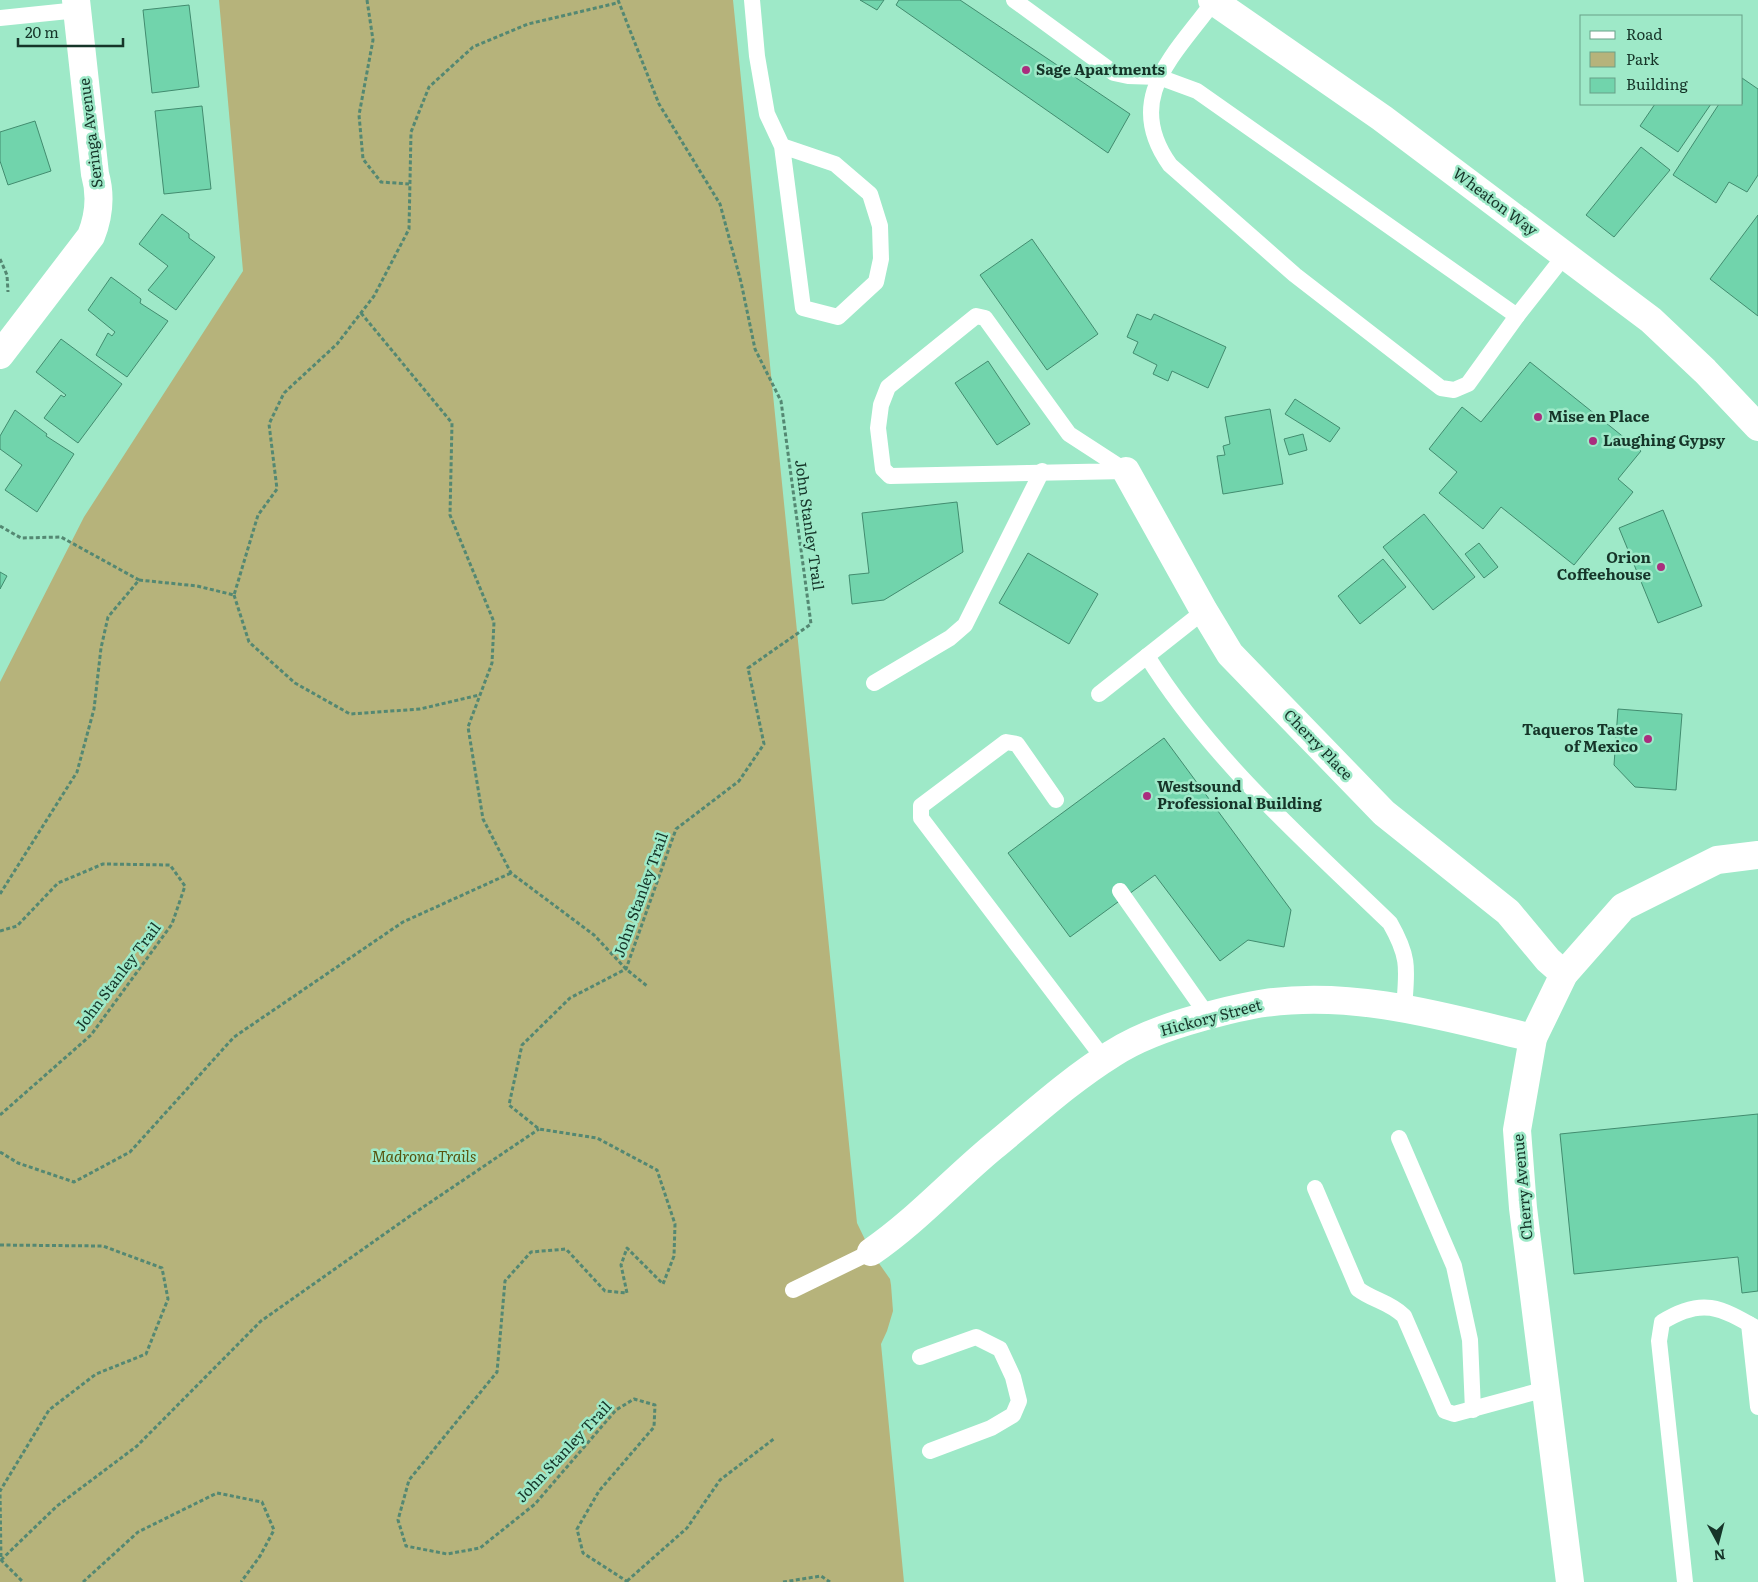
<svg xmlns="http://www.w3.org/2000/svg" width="1758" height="1582" font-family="Literata,serif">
<rect width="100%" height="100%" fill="#9ee9c8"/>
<path fill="#b6b37b" d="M219,0H733L857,1223L871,1252L890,1279L891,1285L893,1311L887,1331L881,1344L904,1582H0V682L84,517L243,271Z"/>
<g fill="#71d4ac" stroke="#428c6f">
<path d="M860,0H884L877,10Z"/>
<path d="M899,0H960L1130,114L1108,153L896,5Z"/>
<path d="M189,5L199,87L152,93L143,10Z"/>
<path d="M1742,78L1758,89V175L1747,192L1729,182L1716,203L1673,175L1719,104H1742Z"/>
<path d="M1655,104H1711L1678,152L1640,126Z"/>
<path d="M202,106L211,189L164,194L155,111Z"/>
<path d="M35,121L51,171L8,185L0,161V132Z"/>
<path d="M1641,147L1670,170L1614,237L1586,215Z"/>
<path d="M162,214L189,234V238L215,257L176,310L148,290L168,266L139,244Z"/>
<path d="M1758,215V316L1710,279Z"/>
<path d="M1032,239L1098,334L1047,370L980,275Z"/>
<path d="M111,277L141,299L140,303L168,321L127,377L96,355L108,333L112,336L115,332L88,310Z"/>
<path d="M1137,314L1151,320L1154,314L1226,347L1208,388L1172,371L1168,381L1153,374L1157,365L1133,353L1138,342L1127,337Z"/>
<path d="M61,339L122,384L78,443L44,418L61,395L64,397L66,395L36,372Z"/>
<path d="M988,361L1030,424L997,445L955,383Z"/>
<path d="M1530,362L1641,451L1618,479L1633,492L1574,565L1501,507L1483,529L1439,493L1457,472L1429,449L1462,407L1481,422Z"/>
<path d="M1295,399L1340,428L1330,442L1285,414Z"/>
<path d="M1270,409L1283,484L1223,494L1217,456L1225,455L1223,446L1230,444L1225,417Z"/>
<path d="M15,410L47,434L46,436L74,454L37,512L5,490L22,465L0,449V436Z"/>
<path d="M1303,434L1307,450L1289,455L1284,439Z"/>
<path d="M957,502L963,552L884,600L852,604L849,575L869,573L862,513Z"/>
<path d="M1663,510L1702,606L1658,623L1619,528Z"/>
<path d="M1424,514L1475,577L1433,610L1383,547Z"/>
<path d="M1479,543L1498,567L1484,578L1465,554Z"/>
<path d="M1028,553L1098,594L1069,644L999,603Z"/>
<path d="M1383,559L1406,587L1360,624L1338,596Z"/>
<path d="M0,572L7,576L0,589Z"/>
<path d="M1618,709L1682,714L1676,790L1635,787L1614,765Z"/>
<path d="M1164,738L1291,910L1284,947L1248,940L1220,961L1155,875L1070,937L1008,853Z"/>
<path d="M1758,1114V1291L1742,1293L1738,1257L1574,1274L1560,1134Z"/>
</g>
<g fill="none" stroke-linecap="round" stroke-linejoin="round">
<g stroke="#548872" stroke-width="3" stroke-dasharray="4 2.5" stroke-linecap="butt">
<path d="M367,0L373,40L359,115L363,159L381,182L409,184"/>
<path d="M618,0L659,104L720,204L741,282L755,349L781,401L811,624L748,668L764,744L739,781L676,829L626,969L570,998L522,1045L509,1105L539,1129L597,1138L657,1170L675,1224L674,1256L663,1284L627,1248L621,1265L627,1293L605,1291L566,1249L531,1252L505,1281L497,1372L409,1480L398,1520L406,1546L447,1554L480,1548L535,1504L616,1410L634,1399L655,1405L654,1427L599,1491L577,1529L583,1553L628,1582"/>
<path d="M0,259L7,275L8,292"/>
<path d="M361,313L452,423L450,515L494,622L492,663L468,727L483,819L511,873L594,935L626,969L647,986"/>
<path d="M0,526L21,538L61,537L139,580"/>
<path d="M234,595L249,642L295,683L350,714L420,709L479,695"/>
<path d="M0,894L77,772L94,709L101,648L108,617L139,580L197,586L234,595L258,515L277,489L269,424L284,393L337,344L374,296L409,229L411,132L429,87L473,47L528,24L617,3"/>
<path d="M0,931L17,926L58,883L103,864L170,865L185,886L172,924L91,1035L0,1115"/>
<path d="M0,1152L18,1163L74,1182L130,1152L234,1037L403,922L511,873"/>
<path d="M0,1245L103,1246L162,1268L168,1299L146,1354L96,1374L49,1410L0,1491L1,1560L23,1582"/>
<path d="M1,1560L57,1506L137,1446L261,1321L410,1216L539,1129"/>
<path d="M627,1581L687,1528L720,1480L775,1438"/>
<path d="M83,1582L138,1532L217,1493L262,1502L274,1530L260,1556L241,1582"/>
<path d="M783,1582L821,1576L830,1582"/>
</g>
<g stroke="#fff" stroke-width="16">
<path d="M752,0L757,56L767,114L782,146L803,308L838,317L876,282L881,259L880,226L870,194L835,164L782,146"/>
<path d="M1014,0L1114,73L1128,76L1159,77L1197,91L1517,316L1565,255"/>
<path d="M1214,1C1175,55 1122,98 1170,165L1295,275L1441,388L1454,390L1468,384L1517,316"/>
<path d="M0,18L78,10"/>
<path d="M976,316L985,318L1069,434L1126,471L890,476L883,469L878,428L881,405L888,387Z"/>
<path d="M1147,656C1211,759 1303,839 1390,923C1410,958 1407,969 1404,1008"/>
<path d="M874,683L950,638L965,625L1042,471"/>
<path d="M1099,694L1204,611"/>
<path d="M1056,800L1017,744L1006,742L921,806V818L1104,1059"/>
<path d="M1120,891L1208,1016"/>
<path d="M1399,1138L1454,1266L1470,1340L1473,1410"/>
<path d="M1315,1188L1358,1289C1374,1301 1388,1301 1404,1316L1445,1411L1454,1414L1546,1389"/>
<path d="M793,1290L871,1252"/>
<path d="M1749,1324L1758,1407"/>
<path d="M920,1357L976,1337L1000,1349L1013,1377L1019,1401L1013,1415L991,1428L930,1451"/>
<path d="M1685,1582L1659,1341L1662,1322C1702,1297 1720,1307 1758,1329"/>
</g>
<g stroke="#fff" stroke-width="28">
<path d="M0,355L91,236C99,216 101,195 95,174L76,0"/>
<path d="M1126,471L1204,611L1230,654L1384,813L1508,912L1548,960L1564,974"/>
<path d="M871,1252C915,1222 952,1181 993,1147C1032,1115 1070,1080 1112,1054C1138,1037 1170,1026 1199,1018C1221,1012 1243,1006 1265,1003C1355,990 1446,1017 1533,1038"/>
</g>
<path stroke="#fff" stroke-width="28" d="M1570,1582L1523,1208L1517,1130L1533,1038L1564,974L1623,907L1717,860L1758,855"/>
<path stroke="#fff" stroke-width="28" d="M1212,0L1382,118L1651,320L1705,371L1758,427"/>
</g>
<g fill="#aa2d7e" stroke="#9ee9c8" stroke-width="2">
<circle cx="1026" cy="70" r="5"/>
<circle cx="1538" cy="417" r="5"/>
<circle cx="1593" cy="441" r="5"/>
<circle cx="1661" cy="567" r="5"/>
<circle cx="1648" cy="739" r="5"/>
<circle cx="1147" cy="796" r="5"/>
</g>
<g text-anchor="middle" stroke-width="5" stroke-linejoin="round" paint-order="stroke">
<g font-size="15" font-weight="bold" fill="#163529" stroke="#9ee9c8" text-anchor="start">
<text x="1036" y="75">Sage Apartments</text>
<text x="1548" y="422">Mise en Place</text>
<text x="1603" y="446">Laughing Gypsy</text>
<text x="1651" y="563" text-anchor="end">Orion<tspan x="1651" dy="17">Coffeehouse</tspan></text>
<text x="1638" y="735" text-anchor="end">Taqueros Taste<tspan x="1638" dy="17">of Mexico</tspan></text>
<text x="1157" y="792">Westsound<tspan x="1157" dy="17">Professional Building</tspan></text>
</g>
<g font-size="15" fill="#163529" stroke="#9ee9c8">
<text transform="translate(91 133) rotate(-97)" y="5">Seringa Avenue</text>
<text transform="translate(1495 202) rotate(37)" y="5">Wheaton Way</text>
<text transform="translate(809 525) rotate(82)" y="5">John Stanley Trail</text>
<text transform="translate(1318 745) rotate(46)" y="5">Cherry Place</text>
<text transform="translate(641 895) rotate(-70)" y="5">John Stanley Trail</text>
<text transform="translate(118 977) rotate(-53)" y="5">John Stanley Trail</text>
<text transform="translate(1211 1018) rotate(-15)" y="5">Hickory Street</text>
<text transform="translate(1523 1187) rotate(-95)" y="5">Cherry Avenue</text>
<text transform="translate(564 1452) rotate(-47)" y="5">John Stanley Trail</text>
</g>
<g font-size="15" font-style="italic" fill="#58530f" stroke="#9ee9c8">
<text x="424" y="1162">Madrona Trails</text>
</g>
</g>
<rect x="1580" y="15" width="162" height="90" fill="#9ee9c8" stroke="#68a188"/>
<rect x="1590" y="31" width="25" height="8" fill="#ffffff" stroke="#68a188"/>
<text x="1626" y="40" font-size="15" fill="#163529">Road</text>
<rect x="1590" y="52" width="25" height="15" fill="#b6b37b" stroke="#68a188"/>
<text x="1626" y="65" font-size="15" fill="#163529">Park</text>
<rect x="1590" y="78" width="25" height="15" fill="#71d4ac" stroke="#68a188"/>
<text x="1626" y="90" font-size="15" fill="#163529">Building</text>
<g transform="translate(1718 1542) rotate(173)" stroke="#9ee9c8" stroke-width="4" paint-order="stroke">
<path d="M0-4L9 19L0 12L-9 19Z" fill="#163529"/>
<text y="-8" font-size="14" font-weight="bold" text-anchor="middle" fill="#163529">N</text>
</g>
<path d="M18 38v8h105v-8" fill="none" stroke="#163529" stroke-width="2.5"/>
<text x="25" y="38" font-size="15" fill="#163529" stroke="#9ee9c8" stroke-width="4" paint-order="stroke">20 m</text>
</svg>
